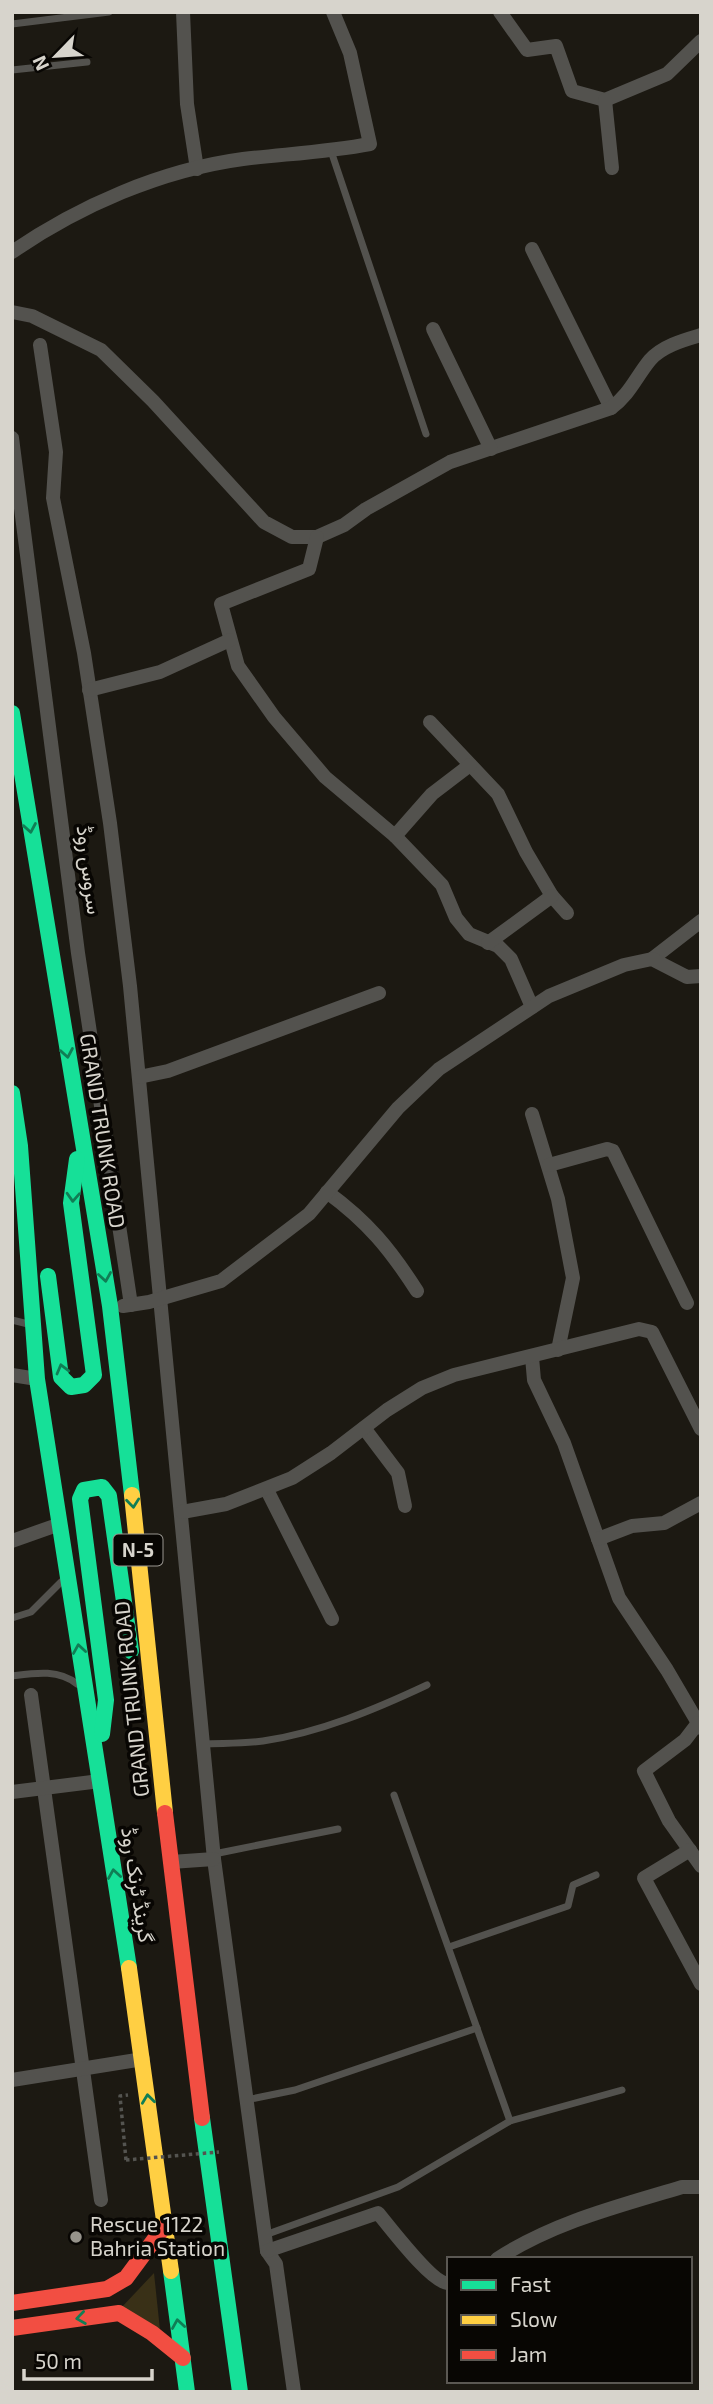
<svg xmlns="http://www.w3.org/2000/svg" width="713" height="2404" font-family="'Exo 2',Vazirmatn,sans-serif">
<rect width="100%" height="100%" fill="#1c1912"/>
<path fill="#393017" d="M154,2273L160,2330L121,2308Z"/>
<g fill="none" stroke-linecap="round" stroke-linejoin="round">
<path stroke="#545450" stroke-width="3.5" stroke-dasharray="3.5 3.5" stroke-linecap="butt" d="M126,2160L120,2096L128,2095"/>
<g stroke="#53524e" stroke-width="7">
<path d="M12,24L109,12"/>
<path d="M12,70L87,62"/>
<path d="M331,151L426,434"/>
<path d="M12,1320L28,1324"/>
<path d="M12,1618L31,1612L61,1582"/>
<path d="M12,1676C35,1673 58,1669 77,1684"/>
<path d="M203,1744C223,1743 243,1744 263,1741C319,1733 376,1709 427,1685"/>
<path d="M394,1795L510,2121"/>
<path d="M214,1854L338,1829"/>
<path d="M449,1947L568,1906L573,1885L596,1875"/>
<path d="M246,2100L295,2090L477,2028"/>
<path d="M265,2235L398,2187L510,2121L622,2090"/>
</g>
<g stroke="#53524e" stroke-width="14">
<path d="M183,12L187,104L197,169"/>
<path d="M500,12L527,50L556,46L572,91L605,100L667,74L701,41"/>
<path d="M605,100L612,168"/>
<path d="M532,249L611,408"/>
<path d="M12,252C79,206 161,170 243,159C285,154 328,152 370,144L350,53L333,12"/>
<path d="M12,312L32,316L101,350L153,401L264,522L292,537H317L344,525L366,509L450,462L611,408C630,394 636,377 650,360C662,346 684,340 701,335"/>
<path d="M433,329L491,449"/>
<path d="M40,345L56,452L53,498L84,653L110,823L130,986L214,1859L267,2251L276,2264L294,2392"/>
<path d="M12,438L78,953L131,1305"/>
<path d="M317,537L309,569L221,604L238,666L274,717L325,777L395,836L442,885L456,918L469,934L498,946L511,959L532,1007"/>
<path d="M89,690L160,672L230,640"/>
<path d="M430,722L498,794L526,852L552,896L567,913"/>
<path d="M395,836L432,794L470,765"/>
<path d="M488,943L552,896"/>
<path d="M652,959L701,921"/>
<path d="M139,1077L168,1071L379,993"/>
<path d="M532,1114L558,1199L573,1278L558,1350"/>
<path d="M549,1165L607,1149L613,1151L687,1303"/>
<path d="M327,1192C368,1222 390,1249 417,1291"/>
<path d="M123,1306L149,1302L221,1281L309,1214L398,1108L439,1069L549,996L624,965L652,959L687,977L701,976"/>
<path d="M532,1357L534,1380L564,1443L619,1598L667,1670L701,1728"/>
<path d="M12,1375L37,1379"/>
<path d="M364,1428L398,1473L405,1506"/>
<path d="M267,1490L332,1619"/>
<path d="M182,1512L226,1504L292,1478L331,1453L387,1410L422,1388L454,1375L639,1329L652,1332L701,1429"/>
<path d="M598,1539L632,1526L664,1523L701,1503"/>
<path d="M12,1541L60,1524"/>
<path d="M31,1695L101,2200"/>
<path d="M698,1723L685,1740L644,1771L669,1821L701,1866"/>
<path d="M12,1792L100,1781"/>
<path d="M690,1850L644,1878L701,1984"/>
<path d="M171,1862L214,1859"/>
<path d="M12,2080L143,2059"/>
<path d="M267,2251L378,2213C389,2226 434,2286 449,2283"/>
<path d="M497,2259C554,2222 619,2206 682,2187H701"/>
</g>
<g stroke="#16e098" stroke-width="16">
<path d="M12,713L110,1306L132,1495"/>
<path d="M12,1093L20,1146L37,1379L129,1968"/>
<path d="M48,1276L61,1377L71,1387L84,1385L94,1375L71,1203L77,1159"/>
<path d="M102,1734L106,1700L80,1499L84,1490L102,1487L109,1496L131,1651"/>
<path d="M202,2118L240,2392"/>
<path d="M171,2271L187,2392"/>
</g>
<g stroke="#ffcf43" stroke-width="16">
<path d="M132,1495L165,1813"/>
<path d="M129,1968L171,2271"/>
</g>
<g stroke="#f24e42" stroke-width="16">
<path d="M165,1813L202,2118"/>
<path d="M12,2303L107,2289L126,2278L163,2228"/>
<path d="M12,2328L119,2313L152,2333L183,2358"/>
</g>
<path stroke="#545450" stroke-width="3.5" stroke-dasharray="3.5 3.5" stroke-linecap="butt" d="M126,2160L219,2152"/>
</g>
<defs><path id="oneway-chevron" d="M-2-3.5L2.5 0L-2 3.5" fill="none" stroke-width="1.6" stroke-linecap="round" stroke-linejoin="round" transform="scale(1.75)"/></defs>
<g stroke="#107e55">
<use href="#oneway-chevron" transform="translate(30 828) rotate(80)"/>
<use href="#oneway-chevron" transform="translate(67 1053) rotate(80)"/>
<use href="#oneway-chevron" transform="translate(73 1197) rotate(93)"/>
<use href="#oneway-chevron" transform="translate(105 1277) rotate(81)"/>
<use href="#oneway-chevron" transform="translate(62 1369) rotate(-105)"/>
<use href="#oneway-chevron" transform="translate(133 1503) rotate(84)"/>
<use href="#oneway-chevron" transform="translate(79 1649) rotate(-99)"/>
<use href="#oneway-chevron" transform="translate(114 1874) rotate(-99)"/>
<use href="#oneway-chevron" transform="translate(148 2099) rotate(-97)"/>
<use href="#oneway-chevron" transform="translate(81 2318) rotate(172)"/>
<use href="#oneway-chevron" transform="translate(178 2324) rotate(-99)"/>
</g>
<circle fill="#96938b" stroke="#080603" stroke-width="2.5" cx="76" cy="2237" r="7"/>
<g text-anchor="middle" stroke-width="7" stroke-linejoin="round" paint-order="stroke">
<rect fill="#080603" stroke="#999690" stroke-width="2" x="113.5" y="1534.5" width="49" height="31" rx="5"/>
<g font-size="19" font-weight="bold" fill="#d7d4cc">
<text x="138" y="1557">N-5</text>
</g>
<g font-size="21" fill="#d7d4cc" stroke="#080603">
<text transform="translate(89 870) rotate(83)" y="7">سروس روڈ</text>
<text transform="translate(102 1131) rotate(81)" y="7">GRAND TRUNK ROAD</text>
<text transform="translate(132 1699) rotate(-96)" y="7">GRAND TRUNK ROAD</text>
<text transform="translate(137 1885) rotate(81)" y="7">گرینڈ ٹرنک روڈ</text>
</g>
<g font-size="21" fill="#d7d4cc" stroke="#080603" text-anchor="start">
<text x="90" y="2232">Rescue 1122<tspan x="90" dy="24">Bahria Station</tspan></text>
</g>
</g>
<rect width="713" height="2404" fill="none" stroke="#d7d4cc" stroke-width="28"/>
<rect x="447" y="2257" width="245" height="126" fill="#080603" stroke="#5b5853" stroke-width="2"/>
<rect x="461" y="2280" width="35" height="10" fill="#16e098" stroke="#5b5853" stroke-width="2"/>
<text x="510" y="2292" font-size="21" fill="#d7d4cc">Fast</text>
<rect x="461" y="2315" width="35" height="10" fill="#ffcf43" stroke="#5b5853" stroke-width="2"/>
<text x="510" y="2327" font-size="21" fill="#d7d4cc">Slow</text>
<rect x="461" y="2350" width="35" height="10" fill="#f24e42" stroke="#5b5853" stroke-width="2"/>
<text x="510" y="2362" font-size="21" fill="#d7d4cc">Jam</text>
<g transform="translate(56 56) rotate(245)" stroke="#080603" stroke-width="5" paint-order="stroke">
<path d="M0-5L12 26L0 18L-12 26Z" fill="#d7d4cc"/>
<text y="-10" font-size="19" font-weight="bold" text-anchor="middle" fill="#d7d4cc">N</text>
</g>
<path d="M24 2369v10h128v-10" fill="none" stroke="#d7d4cc" stroke-width="3.5"/>
<text x="35" y="2369" font-size="21" fill="#d7d4cc" stroke="#080603" stroke-width="5" paint-order="stroke">50 m</text>
</svg>
